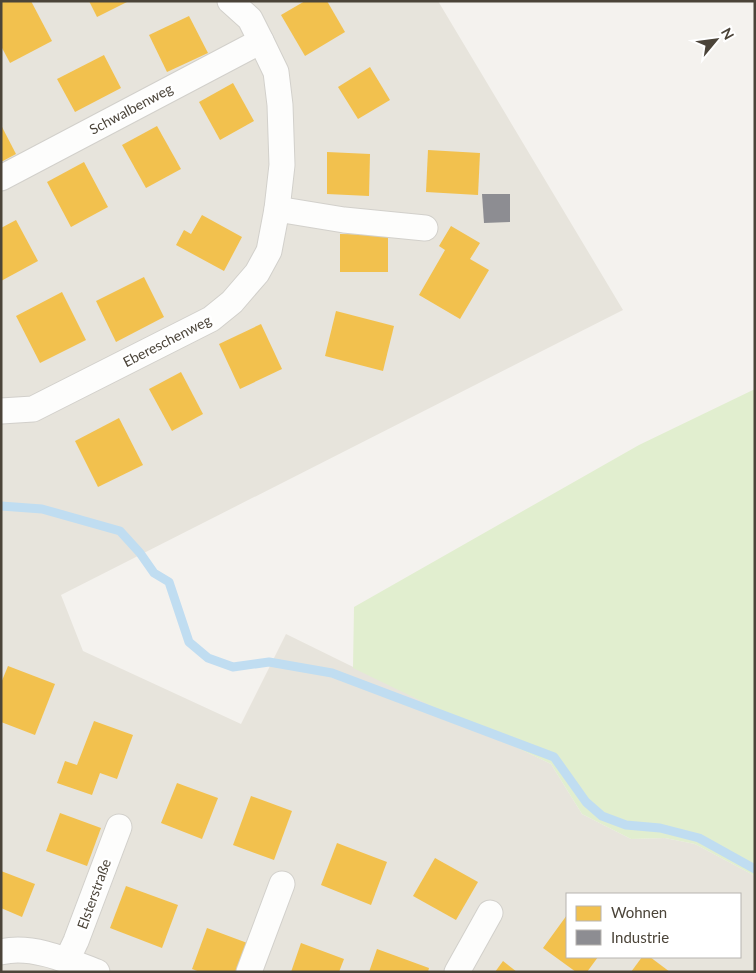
<svg xmlns="http://www.w3.org/2000/svg" width="756" height="973" font-family="Lato,sans-serif">
<rect width="100%" height="100%" fill="#f4f2ee"/>
<path fill="#e7e4dc" fill-rule="evenodd" d="M1,1H438L623,310L61,595L83,651L241,724L286,634L551,764L582,814L631,839L665,838L695,844L755,876V972H1ZM567,894H740V957H567Z"/>
<path fill="#e1eecf" d="M755,389V876L695,844L665,838L631,839L582,814L551,764L353,668L354,607L639,445Z"/>
<g fill="#f2c14e">
<path d="M3,1H31L52,41L10,63L1,46V2Z"/>
<path d="M89,1H129L97,17Z"/>
<path d="M305,1H327L345,32L305,56L281,15Z"/>
<path d="M189,16L208,53L167,72L149,35Z"/>
<path d="M104,55L121,88L75,112L57,79Z"/>
<path d="M370,67L390,100L358,119L338,87Z"/>
<path d="M233,83L254,121L220,140L199,102Z"/>
<path d="M1,125L16,154L1,162Z"/>
<path d="M157,126L181,169L146,188L122,145Z"/>
<path d="M428,150L480,153L478,195L426,192Z"/>
<path d="M327,152L370,154L369,196L327,194Z"/>
<path d="M84,162L108,207L71,227L47,182Z"/>
<path d="M202,215L242,237L224,271L176,245L184,230L191,234Z"/>
<path d="M16,220L38,261L1,281V228Z"/>
<path d="M451,226L480,243L470,259L489,270L460,319L419,295L445,250L439,246Z"/>
<path d="M340,234L388,235V272H340Z"/>
<path d="M144,277L164,317L116,342L96,301Z"/>
<path d="M62,292L86,340L40,363L16,316Z"/>
<path d="M336,311L394,326L383,371L325,356Z"/>
<path d="M261,324L282,369L240,389L219,344Z"/>
<path d="M181,372L203,414L172,431L149,389Z"/>
<path d="M119,418L143,465L98,487L75,441Z"/>
<path d="M8,666L55,684L35,735L1,722V683Z"/>
<path d="M94,721L133,735L117,779L100,773L92,795L57,783L65,761L77,765Z"/>
<path d="M177,783L218,798L202,839L161,823Z"/>
<path d="M251,796L292,811L274,860L233,845Z"/>
<path d="M60,813L101,828L87,866L46,851Z"/>
<path d="M337,843L387,862L371,905L321,885Z"/>
<path d="M435,858L478,882L456,920L413,896Z"/>
<path d="M1,871L35,884L22,917L1,908Z"/>
<path d="M126,886L178,905L162,948L110,928Z"/>
<path d="M567,915V957H598L587,972H576L543,948Z"/>
<path d="M207,928L250,944L240,972H200L192,969Z"/>
<path d="M301,943L344,959L339,972H291Z"/>
<path d="M377,949L429,968L428,972H369Z"/>
<path d="M642,957H650L670,972H631Z"/>
<path d="M503,961L517,972H495Z"/>
</g>
<path fill="#8d8d92" d="M482,194H510V222L484,223Z"/>
<g fill="none" stroke-linecap="round" stroke-linejoin="round">
<path stroke="#c0ddf1" stroke-width="9" d="M1,506L42,509L120,531L140,553L154,573L169,582L189,642L208,658L233,667L269,662L332,673L554,757L586,802L602,816L626,825L660,828L699,838L755,869"/>
<defs>
<g id="minor">
<path d="M1,178L261,41"/>
<path d="M277,209L344,220L425,228"/>
<path d="M1,411L33,409L211,319L232,302L257,273L269,251L277,209L282,165L280,105L276,72L261,41L250,19L230,1"/>
<path d="M1,952C31,944 69,961 97,972"/>
<path d="M67,960L76,941L119,827"/>
<path d="M249,972L282,884"/>
<path d="M457,972L490,913"/>
</g>
</defs>
<use href="#minor" stroke="#d2d0cb" stroke-width="27"/>
<use href="#minor" stroke="#fdfdfc" stroke-width="25"/>
</g>
<g text-anchor="middle" stroke-width="5" stroke-linejoin="round" paint-order="stroke">
<g font-size="14" fill="#4b4439" stroke="#fff">
<text transform="translate(131 109) rotate(-28)" y="5">Schwalbenweg</text>
<text transform="translate(167 341) rotate(-27)" y="5">Ebereschenweg</text>
<text transform="translate(94 894) rotate(-70)" y="5">Elsterstraße</text>
</g>
</g>
<rect width="756" height="973" fill="none" stroke="#4b4439" stroke-width="5"/>
<rect x="566" y="893" width="175" height="65" fill="#ffffff" stroke="#b7b4b0"/>
<rect x="576" y="906" width="25" height="15" fill="#f2c14e" stroke="#b7b4b0"/>
<text x="611" y="918" font-size="15" fill="#4b4439">Wohnen</text>
<rect x="576" y="930" width="25" height="15" fill="#8d8d92" stroke="#b7b4b0"/>
<text x="611" y="943" font-size="15" fill="#4b4439">Industrie</text>
<g transform="translate(716 40) rotate(61)" stroke="#ffffff" stroke-width="4" paint-order="stroke">
<path d="M0-4L9 19L0 12L-9 19Z" fill="#4b4439"/>
<text y="-8" font-size="14" font-weight="bold" text-anchor="middle" fill="#4b4439">N</text>
</g>
</svg>
